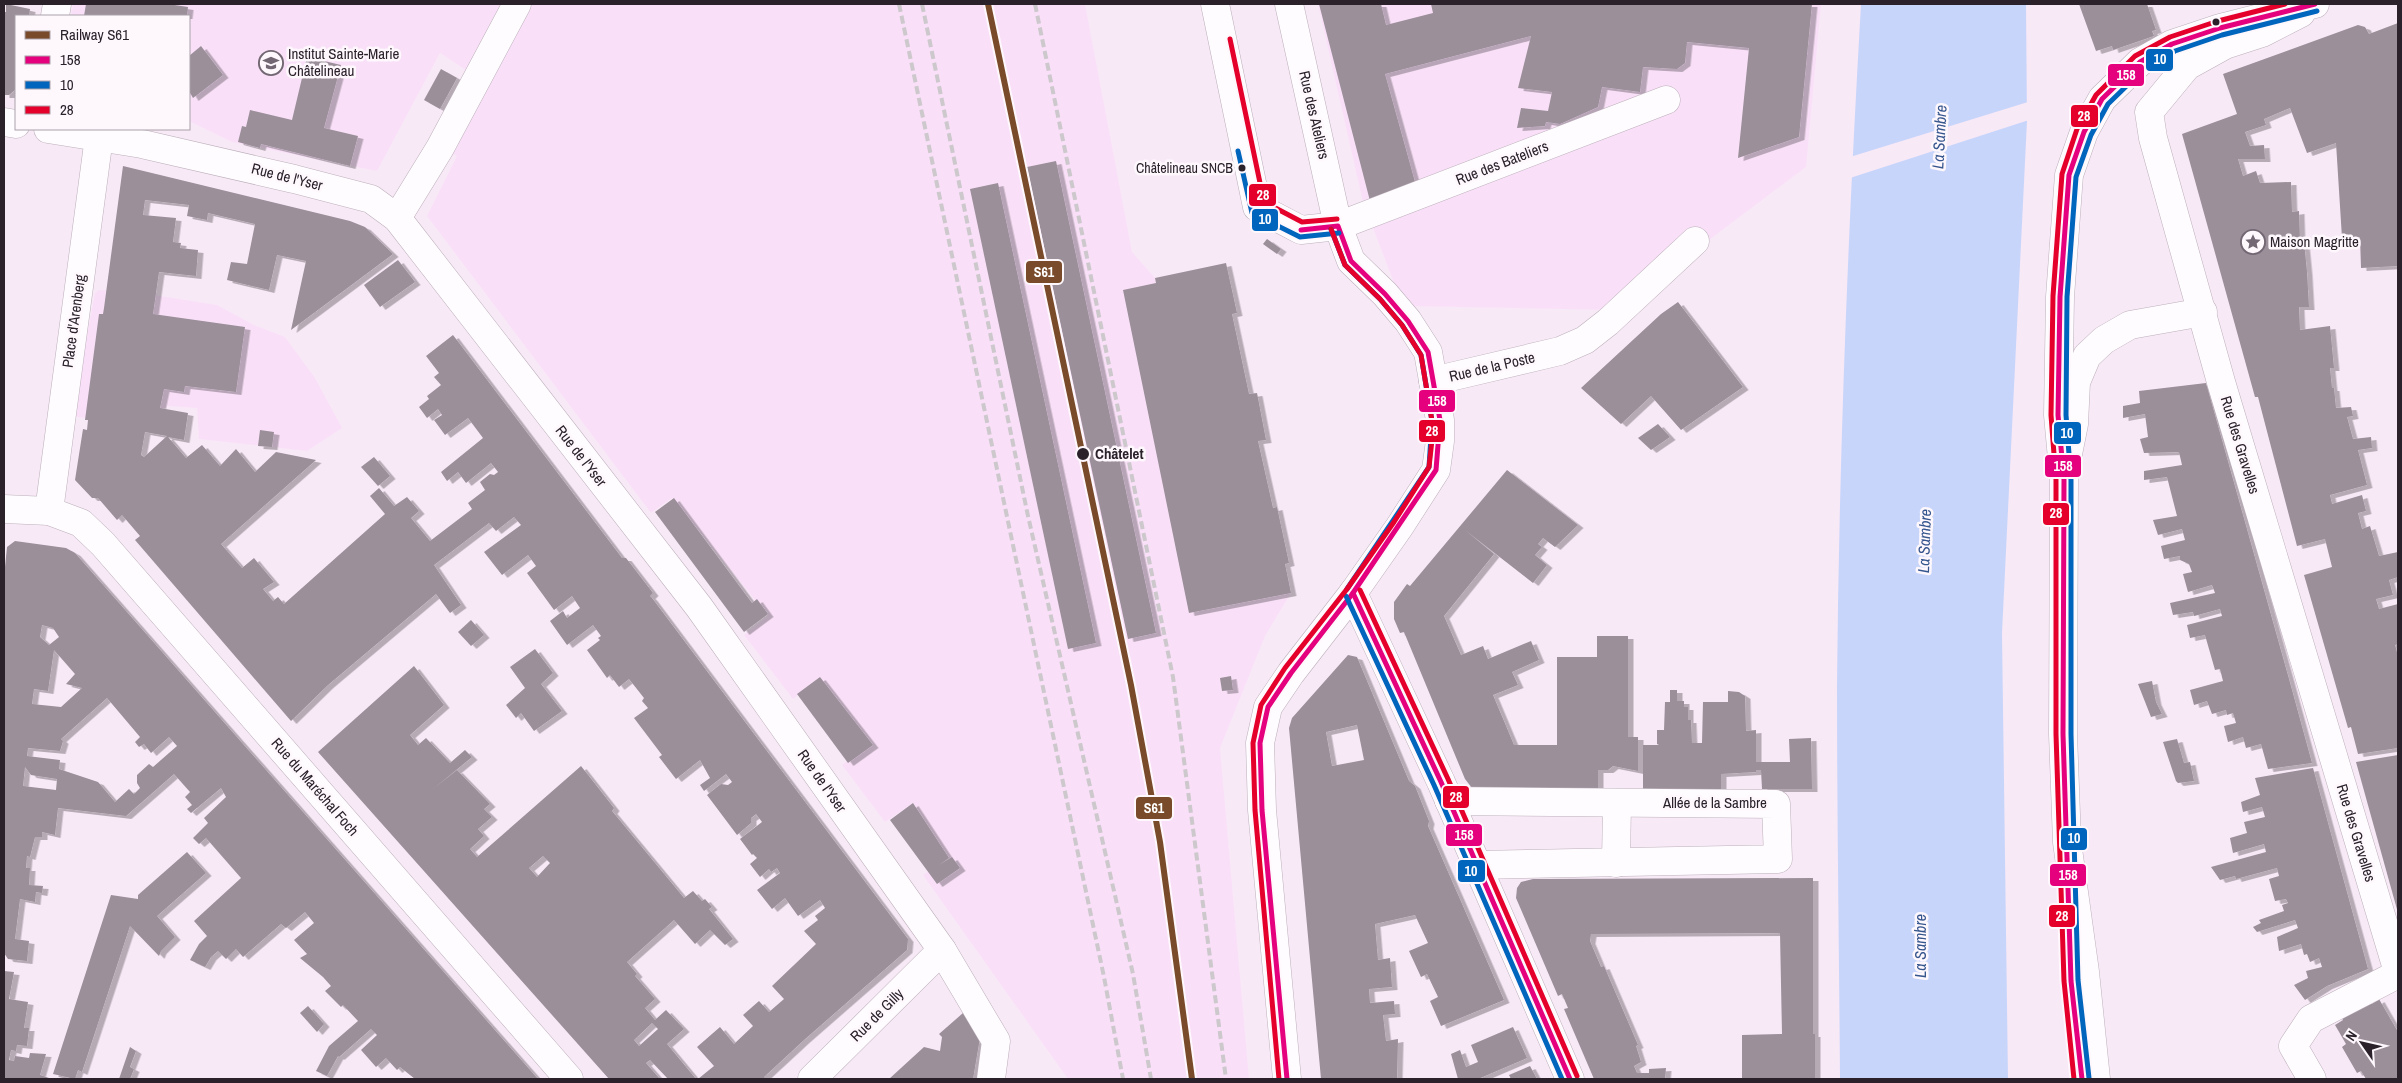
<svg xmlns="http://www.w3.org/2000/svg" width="2402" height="1083" font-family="'Archivo Narrow',sans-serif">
<defs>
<filter id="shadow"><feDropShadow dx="5.5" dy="3" stdDeviation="0" flood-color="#0004"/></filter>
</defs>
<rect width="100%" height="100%" fill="#f8e9f7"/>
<g fill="#f9e0f8">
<path d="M73,4H1085L1132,252L1155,278L1218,579L1285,564L1291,593L1265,636L1220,748L1249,1079H1068L923,875L946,859L909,806L885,822L842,765L867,745L817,679L793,699L744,635L768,616L672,498L651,513L427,216L457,156L428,141L466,70L440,53L377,171L232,142L189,121V16H71Z"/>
<path d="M1318,4H1821L1806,167L1616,310L1403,306L1363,202Z"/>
<path d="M99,290L135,292L217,305L254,325L285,337L315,378L342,428L307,451L199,439L197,408L168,406L150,422L151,428L72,416L95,293Z"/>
</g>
<path fill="#c8d5fa" d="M1861,4H2026L2027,121L2002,633L2008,1079H1840C1839,948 1837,816 1837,685C1839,458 1848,230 1861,4Z"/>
<path fill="#f8e9f7" d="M2028,102L2029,120L1850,178V157Z"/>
<g fill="#9b8f9a" fill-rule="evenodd" filter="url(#shadow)">
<path d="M6,4L30,9L29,16H16V89L9,95H4V12H6Z"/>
<path d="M86,4H168L188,7L187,16H84Z"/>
<path d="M1319,4H1381L1386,25L1433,13L1431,4H1812L1799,137L1738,158L1749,48L1687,42L1685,63L1677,69L1643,67L1640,92L1602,87L1598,107L1560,124L1546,122L1545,126L1517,128L1521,108L1548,111L1552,92L1518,88L1531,36L1385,74L1415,182L1370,201Z"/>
<path d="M2079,4H2147L2156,30L2152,31L2154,36L2113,50L2112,46L2096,51Z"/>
<path d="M2398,23V266L2361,268L2360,237L2342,238L2336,143L2307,153L2290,108L2264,119L2266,125L2245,132L2250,146L2264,145L2265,159H2238L2243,176L2256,171L2260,183L2291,182L2292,212L2299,211L2300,241H2304L2307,272L2309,307H2299L2300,330L2330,326L2334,368H2330L2332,388H2334L2336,408L2351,407L2353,416L2347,417L2353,439L2371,437L2372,448L2358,450L2367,485L2330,495L2332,504L2362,495L2366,511L2358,513L2362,529L2370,526L2379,556L2398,552V577L2389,580L2393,595L2376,599L2379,609L2398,604V644L2395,645L2398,656V748L2358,754L2351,727L2348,728L2304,575L2332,567L2325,539L2297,546L2258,397H2255L2182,134L2237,114L2223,74L2358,25L2365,27L2369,34Z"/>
<path d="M201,46L223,75L193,98L189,91V56Z"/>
<path d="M307,57L341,65L324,128L358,136L350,166L261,144L260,148L238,142L242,126L246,127L250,110L292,120Z"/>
<path d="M441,69L457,78L440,109L424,100Z"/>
<path d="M1056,161L1156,633L1128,639L1027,167Z"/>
<path d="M123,166L350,221L365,227L393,254L291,330L306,261L277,255L269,290L227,280L231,262L247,264L255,224L208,213L207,220L187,216L189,205L145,200L143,215L176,218L173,242L181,243L180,248L198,250L196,276L159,272L153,314L245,327L236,392L185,386L184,392L164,389L160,408L188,413L184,440L168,437L186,458L202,445L220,466L236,449L255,472L276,452L316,460L221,544L242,568L254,558L258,563L274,582L263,589L273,601L278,597L284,604L385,514L370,496L379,488L394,506L407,497L419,511L411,518L430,541L472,509L468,503L485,490L480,482L490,474L494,475L498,472L491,463L466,483L458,472L447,481L441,472L483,438L468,418L445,435L434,420L442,415L438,409L427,418L419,407L429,399L427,396L441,385L434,377L439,373L426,356L453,335L622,558H626L653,593L650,596L652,598L908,939L907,950L804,1040L764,1077L766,1079H698L714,1066L697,1047L720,1027L734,1044L753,1026L743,1015L759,1001L769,1012L784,999L772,986L816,944L804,931L818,920L815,916L825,908L820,900L798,916L785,898L772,909L757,890L780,873L777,868L771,872L769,869L760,877L750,864L757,858L753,854L752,855L740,839L762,822L756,814L751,818V823L737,835L707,795L721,784L728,785L732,782L726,774L704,791L700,785L710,778L700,760L676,779L659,757L662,755L634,718L648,708L642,701L644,698L629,679L619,687L610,675L607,678L587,650L600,640L598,638L601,636L593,625L567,645L550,621L563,611L567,618L580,608L572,596L554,610L527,573L536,566L528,555L502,575L484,552L521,525L514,517L496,531L489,523L434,565L461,605L450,613L436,594L328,685L291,721L135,540L140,536L122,515L117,520L98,498H92L75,480L83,429L87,430L88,420H85L99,314H103L104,308ZM145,432L167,436L144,457L141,455Z"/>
<path d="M998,183L1096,643L1068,649L970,189Z"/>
<path d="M1267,239L1281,249L1277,254L1263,244Z"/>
<path d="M398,260L415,282L380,307L364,285Z"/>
<path d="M1226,263L1237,313L1232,314L1249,394L1257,393L1266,440L1258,441L1273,508L1277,507L1289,563L1285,564L1291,593L1189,613L1123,290L1156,283L1155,278Z"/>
<path d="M1678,302L1743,387L1681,430L1651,396L1621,424L1581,388L1661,314Z"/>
<path d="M2206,383L2289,679L2312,763L2268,769L2261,744L2246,748L2243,737L2228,742L2224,726L2236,723L2233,713L2227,715L2226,710L2212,714L2207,701L2194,705L2190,690L2223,681L2220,669L2215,670L2205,635L2190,638L2187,625L2222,616L2220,609L2194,616L2193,612L2173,615L2170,603L2215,593L2212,585L2188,592L2183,574L2192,572L2189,564L2180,560V556L2164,559L2161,546L2185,540L2182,529L2158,535L2153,520L2177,516L2167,477L2144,480V471L2182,465L2179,452L2144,453L2140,439L2148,437L2145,414L2123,418V406L2140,403L2139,391Z"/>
<path d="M1658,424L1670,437L1651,450L1638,438Z"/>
<path d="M260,430L274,432L272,447L258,446Z"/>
<path d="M374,457L390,476L378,486L361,467Z"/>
<path d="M1507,470L1578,525L1555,547L1543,538L1538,544L1542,547L1535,555L1547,565L1533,583L1465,530L1494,554L1444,616L1461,655L1483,646L1488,659L1531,641L1539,660L1512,672L1518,685L1493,695L1514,745H1557V657H1597V636H1628V737H1638V771L1613,766L1608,770H1598V790L1472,788L1465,779L1404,632L1400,633L1394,619V602L1407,584L1410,586Z"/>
<path d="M674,498L752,603L757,599L768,614L744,632L655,512Z"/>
<path d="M15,541L66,548L75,553L538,1079H415L400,1067L397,1070L386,1058L376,1067L361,1050L377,1035L371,1029L339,1057L338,1056L327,1076L316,1071L329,1046L358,1021L343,1005L341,1007L325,991L331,986L323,977L300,958L307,954L294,940L314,923L305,912L286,928L281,924L243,957L236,949L226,959L218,951L211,957L205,967L190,960L199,944L207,936L194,921L241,878L206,838L199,844L193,838L208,823L204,818L226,797L221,788L191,813L187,809L192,805L185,797L190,792L174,774L126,816L58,808L55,835L42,832V837H35L30,857L27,856L26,868H30L29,885L43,886L42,893L36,892L35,902L20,899L15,939L29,941L27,961L8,959L4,953V577L7,547ZM42,625L53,628L59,637L49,645L40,637ZM54,650L75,674L66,684L82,688L61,707L32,704L34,689L48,691ZM107,698L140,737L135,742L139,747L144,744L151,753L169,737L177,746L153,767L149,764L137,775V783L140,788L134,794L129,789L115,802L98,782L59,769L60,760L27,756L28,748L60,751L63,741L61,739ZM25,767L31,775L57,779L56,790L23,786Z"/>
<path d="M471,620L484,635L471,646L458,632Z"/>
<path d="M535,649L553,673L541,684L562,711L534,731L521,713L516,718L506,705L525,688L510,667Z"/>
<path d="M1348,655L1357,657L1409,781L1415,786L1429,821L1428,826L1504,1000L1441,1026L1430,1001L1438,997L1427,974L1421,977L1409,951L1428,943L1415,915L1375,924L1378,960L1390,958L1392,987L1369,989L1370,1003L1394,1001L1395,1014L1383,1015L1386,1041L1398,1039L1397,1079H1321L1289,728L1292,718ZM1357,725L1364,760L1332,766L1326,732Z"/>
<path d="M414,666L444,705L410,735L418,745L426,738L450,763L465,750L472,757L433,789L457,770L490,804L484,809L492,817L478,829L484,836L470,849L477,857L581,766L614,808L612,811L684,898L693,891L702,901L705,899L712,907L709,909L733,939L725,945L710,930L695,944L674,920L627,962L637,974L635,976L655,999L645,1008L655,1020L666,1010L684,1029L667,1044L696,1079H668L650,1060L646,1063L660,1079H609L318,752ZM543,856L550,863L537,877L529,868ZM652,1023L658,1029L639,1046L634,1040Z"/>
<path d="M1231,676L1233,690L1222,691L1220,678Z"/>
<path d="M820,677L873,745L848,763L797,694Z"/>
<path d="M2152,681L2156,702L2162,714L2151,717L2138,684Z"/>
<path d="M1670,690H1677V701H1684V707H1688V720H1691L1692,743H1702L1703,702H1728V691L1739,692L1745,696L1746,731L1756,730V762H1790L1789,739L1811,738L1812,789H1762L1761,770H1756V772L1721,774V790H1643V745H1659L1657,744V730H1664L1665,702H1670Z"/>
<path d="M2177,739L2184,763L2190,762L2194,781L2178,783L2176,781L2163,742Z"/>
<path d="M2398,755V913L2356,762Z"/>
<path d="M2313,768L2368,969L2327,986L2305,1000L2294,985L2308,978L2306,971L2322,967L2319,958L2310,962L2307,954L2304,955L2301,944L2279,951L2277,937L2298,928L2295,920L2257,932L2253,927L2261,923L2259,920L2284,911L2282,905L2288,903L2286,899L2275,901L2269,879L2279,876L2277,868L2236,879L2235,876L2220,880L2211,867L2266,852L2264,844L2233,853L2230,838L2247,833L2244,822L2265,817L2262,807L2243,812L2241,802L2260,795L2255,778Z"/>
<path d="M913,803L949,858L939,865L952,857L960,868L937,884L890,820Z"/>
<path d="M187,852L206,873L157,916L175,937L161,951L159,956L130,926L82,1072L78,1070L75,1079L53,1074L111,895L138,899V895Z"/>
<path d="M1813,878V1034H1815V1079H1742V1035L1782,1034L1780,933L1591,934L1590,941L1601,967L1604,966L1638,1045L1636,1046L1641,1062L1634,1066L1637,1073H1649V1069L1666,1068L1665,1079H1594L1564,1009L1568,1008L1562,994L1558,996L1516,898L1517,888L1521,882L1533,879Z"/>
<path d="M4,971L14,972L9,999L28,1002L24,1028H29L27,1046L17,1045L16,1051L11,1050L9,1060L14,1061L15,1056L29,1058L30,1053L46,1054L40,1075L52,1079H4Z"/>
<path d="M2365,992L2372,1004L2379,999L2398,1032V1079H2366L2361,1071L2357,1073L2342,1047L2346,1044L2335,1025L2343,1020L2336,1009Z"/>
<path d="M308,1006L324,1024L317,1032L300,1013Z"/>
<path d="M963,1013L981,1032L973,1079H889L924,1047L940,1051L942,1037L939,1034Z"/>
<path d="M1513,1027L1527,1058L1478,1079H1458L1451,1054L1460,1050L1466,1067L1478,1062L1471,1045Z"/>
<path d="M130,1047L136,1051L130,1067L134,1069L130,1079H119Z"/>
<path d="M1530,1066L1537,1079H1511L1509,1075Z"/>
</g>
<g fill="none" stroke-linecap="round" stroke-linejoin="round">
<defs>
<g id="minor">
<path d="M1215,4L1257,207L1301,230L1338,226L1666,100"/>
<path d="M2301,13L2262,33L2225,45L2187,66L2149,112L2153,138L2221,382L2398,972"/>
<path d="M55,16L57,4"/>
<path d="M4,122L16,124"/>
<path d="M48,129L142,144L294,179L371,199L397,218L699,607L942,950L996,1041L991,1079"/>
<path d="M397,218L440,148L517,4"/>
<path d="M1433,381L1560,351L1585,340L1608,322L1695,241"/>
<path d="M2066,464L2074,424L2076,382L2087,356L2104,340L2130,325L2203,312"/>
<path d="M4,509L49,511L81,523L103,544L569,1079"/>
<path d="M49,511L99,137"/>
<path d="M1353,593L1441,782L1570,1079"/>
<path d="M1449,801L1776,804L1778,859L1477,865"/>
<path d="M1616,863L1617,803"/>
<path d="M812,1079L942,950"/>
<path d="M1287,1079L1262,810L1260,743L1268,707L1291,673L1353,593L1400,526L1436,470L1440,441V420L1428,352L1408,321L1385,294L1351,261L1338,226L1289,4"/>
<path d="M2312,1079L2293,1046L2311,1019L2398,974"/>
</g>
<path id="major" d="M2096,1079L2085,972L2067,842L2063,734L2064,480L2058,415L2060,297L2069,175L2084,132L2102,99L2140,62L2172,44L2220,28L2315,4"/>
</defs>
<use href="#minor" stroke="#bcb0bb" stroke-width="29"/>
<use href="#major" stroke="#bcb0bb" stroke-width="29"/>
<use href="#minor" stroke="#fefcfe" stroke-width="28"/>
<use href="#major" stroke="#fefcfe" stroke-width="28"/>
<g stroke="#ccc8cc" stroke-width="4" stroke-dasharray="8 4" stroke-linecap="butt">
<path d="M899,4L1104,977L1123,1079"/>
<path d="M922,4L1028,516L1133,974L1151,1079"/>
<path d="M1035,4L1173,677L1226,1079"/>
</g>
<defs>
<g id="bus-1">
<path d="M1353,593L1441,782L1570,1079"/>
<path d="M1287,1079L1262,810L1260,743L1268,707L1291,673L1353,593L1436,470L1440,420L1428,352L1408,321L1385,294L1351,261L1338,226L1301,230"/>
<path d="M2082,1079L2071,981L2063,734L2064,480L2058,415L2060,297L2069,175L2084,132L2102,99L2140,62L2172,44L2220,28L2315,4"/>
</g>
<g id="bus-2">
<path d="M1238,151L1252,213L1300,237L1339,233"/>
<path d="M1331,229L1345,265L1380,299L1402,325L1421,355L1432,421L1429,467L1347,589"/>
<path d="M1346,596L1434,785L1562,1079"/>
<path d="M2089,1078L2078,980L2071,734V480L2066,415L2067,297L2076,177L2091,135L2108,104L2145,68L2175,51L2222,35L2317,11"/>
</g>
<g id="bus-3">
<path d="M1230,39L1264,202L1302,222L1337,219"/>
<path d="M1360,590L1448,779L1577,1076"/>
<path d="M1279,1079L1255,810L1253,743L1261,705L1285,668L1347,589L1394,522L1429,467L1432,440V421L1421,355L1402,325L1380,299L1345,265L1331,229"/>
<path d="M2074,1079L2064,981L2056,734V480L2051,415L2053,296L2062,174L2077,129L2096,95L2135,56L2170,37L2218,21L2285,4"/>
</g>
</defs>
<use href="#bus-1" stroke="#fef8fd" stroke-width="9"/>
<use href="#bus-2" stroke="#fef8fd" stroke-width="9"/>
<use href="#bus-3" stroke="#fef8fd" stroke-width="9"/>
<use href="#bus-1" stroke="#e5007d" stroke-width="5"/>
<use href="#bus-2" stroke="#0065bd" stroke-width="5"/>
<use href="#bus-3" stroke="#e4002b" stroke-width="5"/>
<defs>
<path id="rail-1" d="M988,4L1131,685L1160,842L1192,1079"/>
</defs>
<use href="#rail-1" stroke="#fef8fd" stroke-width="10"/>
<use href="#rail-1" stroke="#7a4b2a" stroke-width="6"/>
</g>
<defs>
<symbol id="school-ring" viewBox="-11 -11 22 22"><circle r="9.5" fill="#fef8fd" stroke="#726772" stroke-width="1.5"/><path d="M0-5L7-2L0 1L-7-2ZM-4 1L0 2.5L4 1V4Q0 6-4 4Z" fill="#726772"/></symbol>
<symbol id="sight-ring" viewBox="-11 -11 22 22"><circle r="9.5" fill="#fef8fd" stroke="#726772" stroke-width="1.5"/><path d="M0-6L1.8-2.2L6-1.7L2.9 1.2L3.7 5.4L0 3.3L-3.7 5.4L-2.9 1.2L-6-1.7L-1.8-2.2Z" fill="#726772"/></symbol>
</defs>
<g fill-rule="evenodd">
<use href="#school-ring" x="257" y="49" width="28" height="28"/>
<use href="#sight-ring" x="2239" y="228" width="28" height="28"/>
</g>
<g fill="#2a212a" stroke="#fef8fd" stroke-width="2">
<circle cx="2216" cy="22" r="4.5"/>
<circle cx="1242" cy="168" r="4.5"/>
<circle cx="1083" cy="454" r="7"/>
</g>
<g text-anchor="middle" stroke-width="5" stroke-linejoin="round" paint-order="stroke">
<g font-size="14" fill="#2a212a" stroke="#fef8fd" text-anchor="end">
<text x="1233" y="173">Châtelineau SNCB</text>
</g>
<g font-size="15" fill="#2a212a" stroke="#fef8fd" text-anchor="start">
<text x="288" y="59">Institut Sainte-Marie<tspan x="288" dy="17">Châtelineau</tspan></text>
<text x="2270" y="247">Maison Magritte</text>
</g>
<g font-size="15" fill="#2a212a" stroke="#fef8fd">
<text transform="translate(1314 115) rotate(77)" y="5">Rue des Ateliers</text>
<text transform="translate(1502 163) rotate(-21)" y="5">Rue des Bateliers</text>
<text transform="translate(287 177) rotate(14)" y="5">Rue de l'Yser</text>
<text transform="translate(74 321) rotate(-82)" y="5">Place d'Arenberg</text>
<text transform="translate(1492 367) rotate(-13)" y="5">Rue de la Poste</text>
<text transform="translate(2240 445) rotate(73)" y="5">Rue des Gravelles</text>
<text transform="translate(581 456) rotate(52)" y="5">Rue de l'Yser</text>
<text transform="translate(822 781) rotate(55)" y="5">Rue de l'Yser</text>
<text transform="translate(315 787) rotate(49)" y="5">Rue du Maréchal Foch</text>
<text x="1715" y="808">Allée de la Sambre</text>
<text transform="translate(2356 833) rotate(73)" y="5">Rue des Gravelles</text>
<text transform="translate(877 1015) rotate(-45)" y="5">Rue de Gilly</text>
</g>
<g font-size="15" font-weight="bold" fill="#2a212a" stroke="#fef8fd" text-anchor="start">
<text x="1095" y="459">Châtelet</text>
</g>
<g font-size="16" font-style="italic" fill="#36568e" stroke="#fef8fd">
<text transform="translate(1939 137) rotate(-87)" y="6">La Sambre</text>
<text transform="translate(1924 541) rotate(-88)" y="6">La Sambre</text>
<text transform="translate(1920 946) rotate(-90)" y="6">La Sambre</text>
</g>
</g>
<g stroke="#fef8fd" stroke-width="2">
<rect x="2145" y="48" width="29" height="24" rx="5" fill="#0065bd"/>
<rect x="2107" y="63" width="38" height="24" rx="5" fill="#e5007d"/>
<rect x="2070" y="104" width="29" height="24" rx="5" fill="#e4002b"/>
<rect x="1248" y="183" width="29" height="24" rx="5" fill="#e4002b"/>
<rect x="1251" y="208" width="28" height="24" rx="5" fill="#0065bd"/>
<rect x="1025" y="260" width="38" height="24" rx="5" fill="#7a4b2a"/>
<rect x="1418" y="389" width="38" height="24" rx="5" fill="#e5007d"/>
<rect x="1418" y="419" width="28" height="24" rx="5" fill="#e4002b"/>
<rect x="2053" y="421" width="29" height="24" rx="5" fill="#0065bd"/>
<rect x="2044" y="454" width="38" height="24" rx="5" fill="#e5007d"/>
<rect x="2042" y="502" width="28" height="24" rx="5" fill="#e4002b"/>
<rect x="1442" y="785" width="28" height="24" rx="5" fill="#e4002b"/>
<rect x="1135" y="796" width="38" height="24" rx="5" fill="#7a4b2a"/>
<rect x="1445" y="823" width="38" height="24" rx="5" fill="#e5007d"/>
<rect x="2060" y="827" width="28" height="24" rx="5" fill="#0065bd"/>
<rect x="1457" y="859" width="29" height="24" rx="5" fill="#0065bd"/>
<rect x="2049" y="863" width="38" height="24" rx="5" fill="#e5007d"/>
<rect x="2048" y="904" width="28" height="24" rx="5" fill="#e4002b"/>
</g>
<g font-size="14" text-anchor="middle" font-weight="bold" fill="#fff">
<text x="2160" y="64">10</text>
<text x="2126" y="80">158</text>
<text x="2084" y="121">28</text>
<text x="1263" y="200">28</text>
<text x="1265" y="224">10</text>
<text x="1044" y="277">S61</text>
<text x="1437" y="406">158</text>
<text x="1432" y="436">28</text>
<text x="2067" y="438">10</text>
<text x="2063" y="471">158</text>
<text x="2056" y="518">28</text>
<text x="1456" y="802">28</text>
<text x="1154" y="813">S61</text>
<text x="1464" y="840">158</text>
<text x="2074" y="843">10</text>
<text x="1471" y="876">10</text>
<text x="2068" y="880">158</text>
<text x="2062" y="921">28</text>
</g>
<rect width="2402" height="1083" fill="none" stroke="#2a212a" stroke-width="10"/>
<rect x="15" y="15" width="175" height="115" fill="#fef8fd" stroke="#a9a2a9"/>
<rect x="25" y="31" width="25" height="8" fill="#7a4b2a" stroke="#a9a2a9"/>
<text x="60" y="40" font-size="15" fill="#2a212a">Railway S61</text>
<rect x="25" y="56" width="25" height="8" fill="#e5007d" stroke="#a9a2a9"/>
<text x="60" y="65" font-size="15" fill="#2a212a">158</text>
<rect x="25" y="81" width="25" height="8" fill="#0065bd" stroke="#a9a2a9"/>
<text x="60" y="90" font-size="15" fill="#2a212a">10</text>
<rect x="25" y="106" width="25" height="8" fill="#e4002b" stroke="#a9a2a9"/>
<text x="60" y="115" font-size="15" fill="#2a212a">28</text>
<g transform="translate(2362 1043) rotate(304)" stroke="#fef8fd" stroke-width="4" paint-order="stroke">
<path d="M0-4L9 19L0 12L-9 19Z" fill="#2a212a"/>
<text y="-8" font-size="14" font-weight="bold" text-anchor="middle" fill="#2a212a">N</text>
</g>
</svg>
